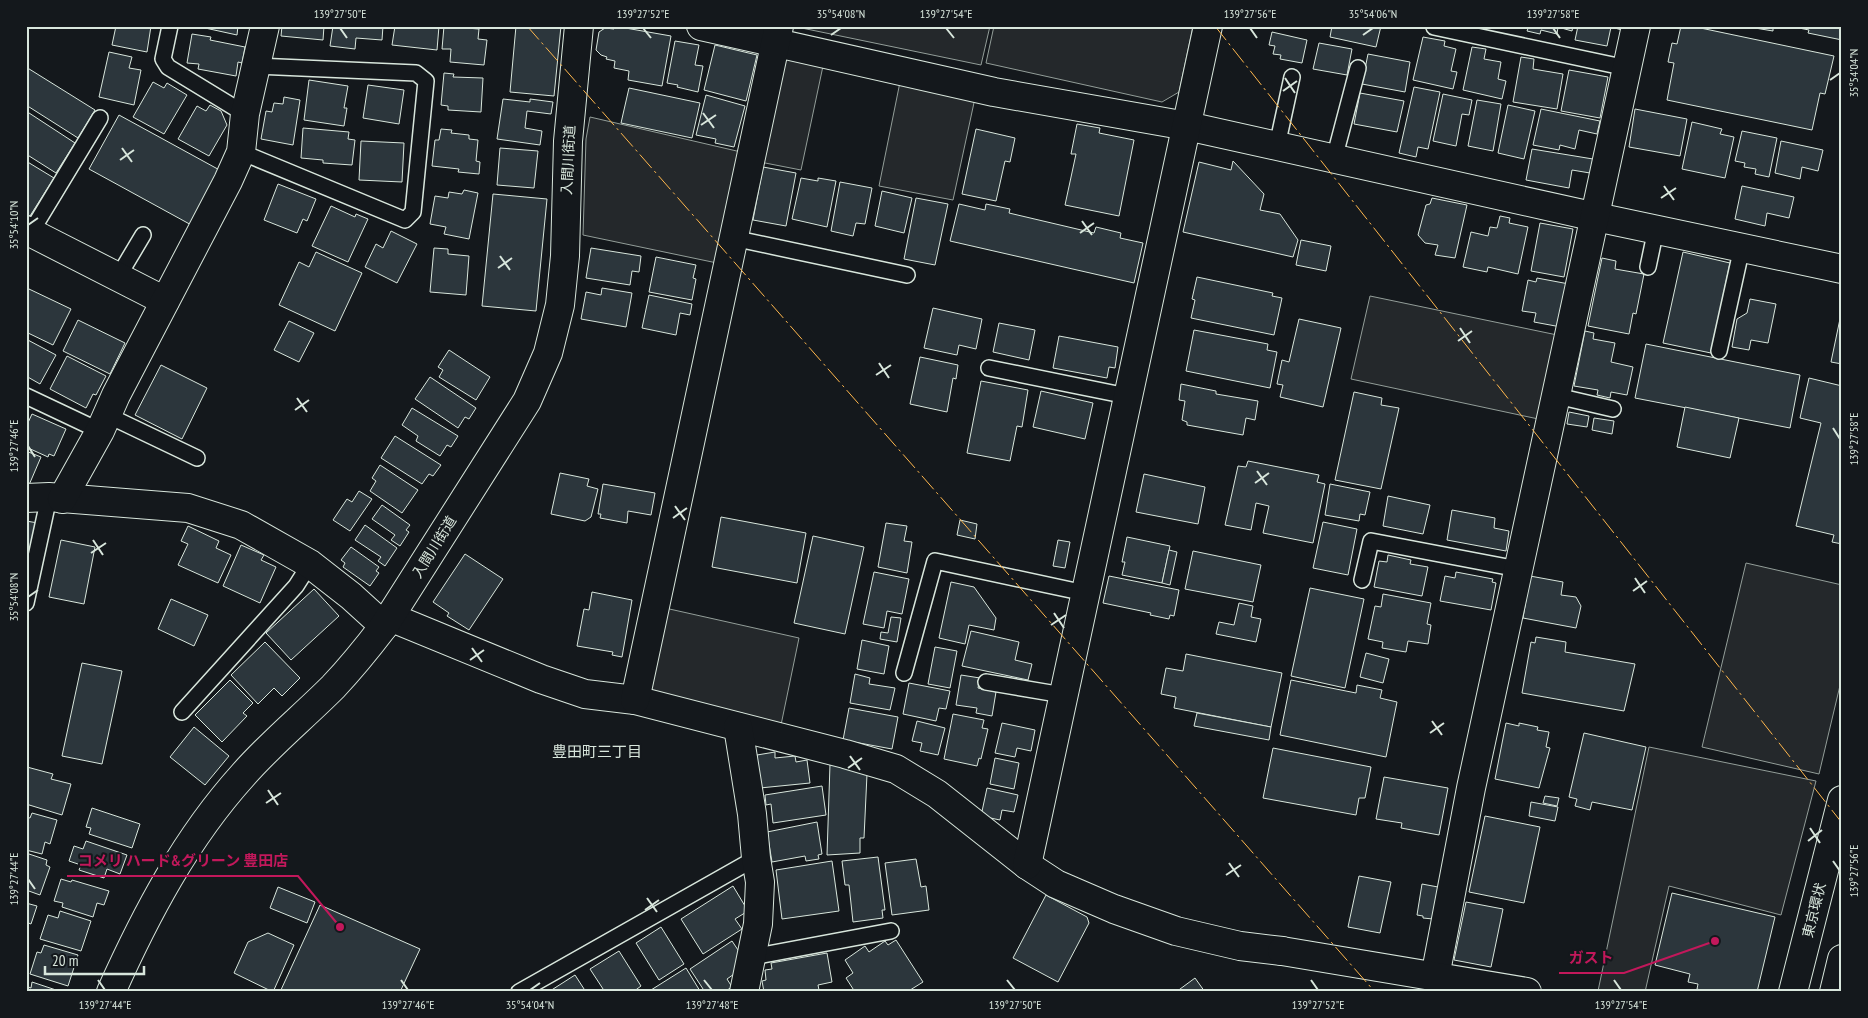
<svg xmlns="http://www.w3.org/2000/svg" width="1868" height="1018" font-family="'PT Sans Narrow','Noto Sans JP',sans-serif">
<rect width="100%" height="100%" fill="#14181c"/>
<g fill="#24282b" stroke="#939e99">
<path d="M792,26H990L981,65Z"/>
<path d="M994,26H1193L1179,92L1162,102L986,63Z"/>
<path d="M784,56L823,66L801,170L760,162Z"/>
<path d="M900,82L975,98L953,200L879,186Z"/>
<path d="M590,117L741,152L717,263L583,235L586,139Z"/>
<path d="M1370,296L1562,336L1543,420L1351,379Z"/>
<path d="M1746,563L1842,585V677L1819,774L1702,747Z"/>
<path d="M665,608L799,638L781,725L649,691Z"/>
<path d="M1649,747L1816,781L1781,915L1669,886L1645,992L1598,991Z"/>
</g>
<g fill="#2c363c" stroke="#d8e6dc">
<path d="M116,26H151L147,52L112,45Z"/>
<path d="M196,26H238L237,35Z"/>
<path d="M282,26H324L323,40L281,36Z"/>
<path d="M333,26H383L382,40L356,38L355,49L330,46Z"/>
<path d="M395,26H439L437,50L392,45Z"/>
<path d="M444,26H466V28L479,29L478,39L487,40L484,65L450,62L451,49H442Z"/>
<path d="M516,26H561L554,96L510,92Z"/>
<path d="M614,26L671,36L662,86L628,80L629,71L614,68L615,61L606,59L607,57L601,55L596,50L599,32L605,28L614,29Z"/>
<path d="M1332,26H1381L1376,47L1330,37Z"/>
<path d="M1529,26H1573L1572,31L1558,27L1557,34L1541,30L1540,34L1527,31Z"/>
<path d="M1578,26H1622V30L1611,27L1607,46L1575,40Z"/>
<path d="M1681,26H1691L1834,56L1825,94L1820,93L1812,130L1667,100L1674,63L1668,62L1672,43L1677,44Z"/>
<path d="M1743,26H1773V31Z"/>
<path d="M1789,26H1842V40L1808,33L1809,30Z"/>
<path d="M1272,32L1307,40L1302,63L1280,59L1281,55L1273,54L1275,46L1269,45Z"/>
<path d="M192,34L211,37L210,40L245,47L242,63L238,62L236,76L198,69L199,64L187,63Z"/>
<path d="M1423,37L1445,41L1444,46L1456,49L1451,71L1457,72L1453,89L1413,80Z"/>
<path d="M675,41L699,45L695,65L703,66L698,92L677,87L678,85L667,83Z"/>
<path d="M1319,43L1352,49L1347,75L1313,69Z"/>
<path d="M715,45L757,55L746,101L704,90Z"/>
<path d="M1472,47L1486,49L1484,59L1501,62L1498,79L1506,81L1502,99L1463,90Z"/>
<path d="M109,52L132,57L129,68L141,70L134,105L99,97Z"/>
<path d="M1368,54L1410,62L1405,92L1362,84Z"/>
<path d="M1521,57L1534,59L1533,69L1563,74L1557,109L1513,102Z"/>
<path d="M26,67L95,110L78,138L26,105Z"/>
<path d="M1569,70L1608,77L1600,118L1561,111Z"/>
<path d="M444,73L454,74L453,77L483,78L481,112L448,110V106L441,105Z"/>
<path d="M309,80L348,86L344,108H347L344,126L304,120Z"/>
<path d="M153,82L164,88L167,83L187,95L164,134L133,117Z"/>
<path d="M368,85L404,90L399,124L363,118Z"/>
<path d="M1414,87L1440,92L1428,149L1418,147L1416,157L1399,153Z"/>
<path d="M629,88L700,103L692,138L621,123Z"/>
<path d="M1360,93L1404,101L1397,132L1354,124Z"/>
<path d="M1443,94L1472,100L1469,115L1462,114L1456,146L1433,141Z"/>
<path d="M706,95L745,106L734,147L715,143L716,139L696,135Z"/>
<path d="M284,97L300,100L293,145L261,139L266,111L272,112L274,103L283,104Z"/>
<path d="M503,99L530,102V99L553,102L551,114L527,111L525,128L542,131L540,145L497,139Z"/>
<path d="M1477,100L1501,104L1493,151L1468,146Z"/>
<path d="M210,105L221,111L227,125L209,156L178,139L197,106L206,111Z"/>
<path d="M1508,105L1535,111L1524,159L1498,153Z"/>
<path d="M1541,109L1600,121L1597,134L1579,130L1575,149L1560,145L1559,150L1533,145Z"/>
<path d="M1635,109L1687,119L1680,156L1629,147Z"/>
<path d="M26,111L75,143L56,173L26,154Z"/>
<path d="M119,115L225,173L195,227L89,169Z"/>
<path d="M1692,122L1722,129L1720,134L1734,137L1725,178L1682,169Z"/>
<path d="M1077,124L1100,128L1099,133L1134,140L1119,216L1065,205L1076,154H1071Z"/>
<path d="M303,128L349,132L348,139L355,140L352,165L323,163V160L301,158Z"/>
<path d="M441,129L452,130L451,133L469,135V139L478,140L476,161L480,162L479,174L458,172L459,169L432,166L435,140H439Z"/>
<path d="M976,129L1015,138L1010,162L1005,161L996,201L962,194Z"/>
<path d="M1742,131L1777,138L1769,177L1755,174L1756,169L1744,167L1745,163L1735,161Z"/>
<path d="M361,141L404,143L402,182L359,180Z"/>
<path d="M1781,141L1823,150L1818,171L1802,167L1800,179L1775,173Z"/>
<path d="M500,148L538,151L534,188L497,185Z"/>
<path d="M1532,149L1593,159L1590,173L1572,170L1569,188L1526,180Z"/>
<path d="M26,161L54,178L30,216L26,214Z"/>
<path d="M1233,161L1264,194L1260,210L1280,214L1298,240L1293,257L1183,232L1199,162L1231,170Z"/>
<path d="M763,167L796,173L786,226L753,220Z"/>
<path d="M801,178L818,181V178L836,181L827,227L792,219Z"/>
<path d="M840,182L872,188L865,224L856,223L853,236L831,231Z"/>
<path d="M278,184L316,199L307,221L303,219L297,233L264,220Z"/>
<path d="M1742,186L1794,197L1789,218L1767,213L1765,226L1735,219Z"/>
<path d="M464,190L478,193L469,239L444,234L446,227L430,224L435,196L448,198L449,192L462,194Z"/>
<path d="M882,191L912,198L904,233L875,226Z"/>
<path d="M493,194L547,199L536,311L482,306Z"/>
<path d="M916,198L948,204L935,265L904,259Z"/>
<path d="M1432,198L1467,205L1455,258L1435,255L1438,245L1425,243L1418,235L1426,205L1430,204Z"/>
<path d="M959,204L985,210L986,204L1010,209L1009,213L1094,233L1096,227L1121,233L1120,238L1143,243L1134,283L950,241Z"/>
<path d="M331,206L355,217L356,214L368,219L348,262L312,246Z"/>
<path d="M1500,216L1510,218L1509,223L1528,227L1518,274L1488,267L1487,272L1463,267L1471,232L1488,236L1490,227L1497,228Z"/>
<path d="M1540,223L1573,229L1564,277L1531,271Z"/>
<path d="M391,231L417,244L397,283L365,267L376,244L383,248Z"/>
<path d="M1301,240L1331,246L1326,271L1296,265Z"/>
<path d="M434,248L448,249V254L469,256L466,295L430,292Z"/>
<path d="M591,248L641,256L639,272L632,271L630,285L586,278Z"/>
<path d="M316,252L362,273L335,331L279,305L299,262L309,267Z"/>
<path d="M1683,252L1730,263L1711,353L1663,343Z"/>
<path d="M656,257L696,265L693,278L696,279L692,300L649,292Z"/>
<path d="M1602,258L1616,261L1615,269L1644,274L1636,314L1633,313L1629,334L1588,326Z"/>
<path d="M1197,277L1273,293L1272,296L1282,298L1274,335L1191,318L1195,300L1192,299Z"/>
<path d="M1537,278L1569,284L1561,327L1534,322L1536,313L1522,311L1528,280L1536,282Z"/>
<path d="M602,288L632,293L626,327L581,319L586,292L601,295Z"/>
<path d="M29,289L71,309L53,345L26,332V295Z"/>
<path d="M649,295L692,304L690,315L680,313L676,335L642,328Z"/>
<path d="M1750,299L1776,304L1768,343L1751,340L1749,350L1732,347L1737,319L1747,313Z"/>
<path d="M933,308L982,319L976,349L959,345L957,355L924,348Z"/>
<path d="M1841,314H1842V364L1831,362Z"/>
<path d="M1299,319L1341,328L1323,407L1280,397L1283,385L1277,384L1282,360L1289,362Z"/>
<path d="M78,320L125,343L110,374L63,351Z"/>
<path d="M289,321L314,333L299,362L274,350Z"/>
<path d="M999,323L1035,330L1029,360L993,352Z"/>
<path d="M1194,330L1268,344L1267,350L1277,352L1270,388L1186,371Z"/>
<path d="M1585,331L1594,333L1593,339L1615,343L1611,362L1633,367L1627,395L1611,392L1610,398L1597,395L1598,390L1574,386Z"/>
<path d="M1059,336L1118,347L1115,368L1109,367L1107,378L1053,368Z"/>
<path d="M26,339L56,355L40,384L26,376Z"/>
<path d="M1646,344L1800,375L1790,428L1635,398Z"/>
<path d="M449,350L490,377L476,400L439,377L443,370L438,367Z"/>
<path d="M67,356L106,376L96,395L93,394L86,408L50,389Z"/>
<path d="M920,357L958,365L956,379L953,378L947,412L910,404Z"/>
<path d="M161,365L207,388L182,439L135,415Z"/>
<path d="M430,377L476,408L469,419L465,417L458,428L415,399Z"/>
<path d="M1809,378L1842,386V544L1832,542L1834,535L1796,526L1821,423L1800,418Z"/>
<path d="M981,381L1028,390L1022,427L1017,426L1010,461L967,453Z"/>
<path d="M1181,384L1216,391V394L1258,401L1255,420L1246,418L1243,435L1187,425V422L1182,420L1185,401L1179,400Z"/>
<path d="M1041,391L1093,403L1085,439L1033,427Z"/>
<path d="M1354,392L1382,398L1381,405L1399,408L1381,489L1335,480Z"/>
<path d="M1685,407L1739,418L1730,458L1677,447Z"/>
<path d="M412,408L458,436L451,447L447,445L440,456L416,441L418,436L402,425Z"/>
<path d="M1569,412L1589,416L1587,427L1567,424Z"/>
<path d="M32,414L66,429L54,456L49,454L48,457L26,447V427Z"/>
<path d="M1594,418L1614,421L1612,434L1592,430Z"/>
<path d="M395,436L441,465L433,476L429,474L422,484L381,458Z"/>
<path d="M26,451L41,457L29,485L26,484Z"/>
<path d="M1248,461L1319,475L1317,482L1325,484L1313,543L1263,533L1269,506L1256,503L1251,530L1225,525L1238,466L1246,467Z"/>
<path d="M380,465L418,490L402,513L370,491L376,481L372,478Z"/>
<path d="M560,473L589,479L587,486L598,489L591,517L585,521L551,514Z"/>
<path d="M1144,474L1205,487L1198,524L1136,512Z"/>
<path d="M603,484L655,493L651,515L628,511L627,523L600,518L601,514H598Z"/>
<path d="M1330,484L1370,492L1365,515L1360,514L1359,521L1325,515Z"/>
<path d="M359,491L372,499L350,531L333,520L347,499L352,502Z"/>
<path d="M1388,496L1430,505L1423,534L1383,526Z"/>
<path d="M382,505L410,525L406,530L409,532L400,546L391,540L395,535L372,519Z"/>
<path d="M1452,510L1495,518L1494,528L1509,531L1506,551L1447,540Z"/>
<path d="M721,517L806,533L797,583L712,567Z"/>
<path d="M960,520L977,524L975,539L957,535Z"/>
<path d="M26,521L38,523L26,574Z"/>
<path d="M1323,522L1357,529L1348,575L1313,568Z"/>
<path d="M886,523L907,526L904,541L912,542L907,573L878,567Z"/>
<path d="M365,525L397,548L385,566L378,561L381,557L355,540Z"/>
<path d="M188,526L219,541L216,548L231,555L218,583L178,565L188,544L181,541Z"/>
<path d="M813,536L864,547L845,634L794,623Z"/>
<path d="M1127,537L1170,546L1162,583L1122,575L1125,562H1122Z"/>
<path d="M61,540L95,547L84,604L49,597Z"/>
<path d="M1058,540L1070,542L1065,568L1053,566Z"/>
<path d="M241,545L264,555L261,560L276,567L260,603L223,586Z"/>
<path d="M351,547L379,567L376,571L379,573L370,586L343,567L345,563L341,560Z"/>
<path d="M1169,550L1177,552L1170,585L1162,583Z"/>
<path d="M1193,551L1261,565L1253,602L1185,589Z"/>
<path d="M465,554L503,579L469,630L447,616L449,613L433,602Z"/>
<path d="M1388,555L1411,560L1410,564L1428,567L1422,596L1374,587L1379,561L1387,562Z"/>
<path d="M874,572L909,579L902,614L887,611L884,628L863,624Z"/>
<path d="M1456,572L1493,579L1492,582L1496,583L1491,610L1440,601L1445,576L1455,578Z"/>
<path d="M1109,576L1179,590L1174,616L1170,615L1169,619L1150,615L1151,613L1103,603Z"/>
<path d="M1530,576L1563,582L1561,595L1576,597L1581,606L1576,628L1523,618Z"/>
<path d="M951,582L974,587L996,618L994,630L969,625L965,644L939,638Z"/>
<path d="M1310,588L1364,599L1345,688L1291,676Z"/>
<path d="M314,589L339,616L291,660L266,633Z"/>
<path d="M592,592L632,600L622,657L612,655L613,652L577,646L584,609L589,610Z"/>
<path d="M1383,594L1431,603L1427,624L1431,625L1428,644L1408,641L1406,652L1382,648L1383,642L1368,639L1375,606L1381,607Z"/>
<path d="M171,599L208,615L194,646L158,629Z"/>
<path d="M1239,603L1253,606L1251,617L1261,619L1256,642L1216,634L1219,622L1234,625Z"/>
<path d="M891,617L901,618L897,642L880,639L881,632L888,633Z"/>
<path d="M971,631L1019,642L1015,660L1032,664L1028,680L962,666Z"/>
<path d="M1536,637L1566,642L1565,652L1635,664L1624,711L1522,693L1531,642L1535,643Z"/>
<path d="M862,640L889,646L884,674L857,669Z"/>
<path d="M265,642L300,678L282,696L274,688L258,704L231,675Z"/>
<path d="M935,647L957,651L950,688L928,684Z"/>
<path d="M1366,653L1389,659L1383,683L1360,677Z"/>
<path d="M1186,654L1282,673L1271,727L1174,708L1176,697L1161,694L1166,668L1183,671Z"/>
<path d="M82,663L122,671L102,764L62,756Z"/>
<path d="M855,674L870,678L869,684L895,688L890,710L850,703Z"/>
<path d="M961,675L980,678L978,688L996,692L992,716L976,713L977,708L956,705Z"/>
<path d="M230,680L253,703L243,713L247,716L222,742L195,715Z"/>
<path d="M1291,680L1356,693L1357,685L1382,690L1380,698L1397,702L1386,757L1280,735Z"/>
<path d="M909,683L950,691L946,709L939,708L936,721L903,714Z"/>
<path d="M849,708L898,717L892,749L843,740Z"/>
<path d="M1197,713L1271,727L1269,740L1194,726Z"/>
<path d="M953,714L984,720L982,728L988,729L981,759L979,758L977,766L944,759Z"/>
<path d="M917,721L945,728L938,755L920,751L922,743L912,741Z"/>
<path d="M1002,723L1035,730L1031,751L1017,748L1015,757L995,753Z"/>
<path d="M1506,723L1519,726V723L1538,727L1537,730L1549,732L1546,747L1550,748L1539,788L1495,779Z"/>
<path d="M194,727L229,756L205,785L170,757Z"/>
<path d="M1584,733L1646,747L1632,810L1592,802L1590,810L1575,806L1577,799L1569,797Z"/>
<path d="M1273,748L1371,767L1365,798H1359L1356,815L1263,798Z"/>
<path d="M775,752V758L795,756L796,762L807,760L810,783L760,788L757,755Z"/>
<path d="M995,758L1019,763L1014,789L990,784Z"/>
<path d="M830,764L867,774L864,838H860V853L827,855Z"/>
<path d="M27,767L53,774L51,779L71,784L62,815L26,804Z"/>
<path d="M1384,777L1448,788L1439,835L1401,828L1402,823L1376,819Z"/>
<path d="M822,786L826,815L773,823L771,804L766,805L765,795Z"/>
<path d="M987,788L1018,795L1014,812L1002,810L1000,820L981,816Z"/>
<path d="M1545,796L1559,798L1557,806L1543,803Z"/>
<path d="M1531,802L1558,807L1555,821L1529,816Z"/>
<path d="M92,808L140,824L132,848L89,834L91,828L86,827Z"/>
<path d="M32,813L57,820L50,844L45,842L42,854L26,850V817L30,818Z"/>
<path d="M1485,816L1540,827L1524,903L1469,892Z"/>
<path d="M817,822L822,854L818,855L819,859L806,861L805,856L772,862L767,832Z"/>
<path d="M86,841L127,855L120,874L107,869L104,878L79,870L81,865L69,861L74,846L83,849Z"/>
<path d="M26,853L47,860L46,865L50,867L40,895L26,890Z"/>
<path d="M878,857L885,910H882L883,918L853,922L849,885H845L842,861Z"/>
<path d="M916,859L921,887L926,886L929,910L892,915L885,863Z"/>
<path d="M832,861L839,911L782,919L776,870Z"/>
<path d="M1359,876L1391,882L1380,933L1348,927Z"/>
<path d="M61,879L71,882L72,880L109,891L104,905L97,903L93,917L62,907L63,903L54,901Z"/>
<path d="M1422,884L1438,887L1433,919L1423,918V916L1417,915Z"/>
<path d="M733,886L748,911L735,919L742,929L703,954L681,919Z"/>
<path d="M278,887L315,902L307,923L270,908Z"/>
<path d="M1672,893L1775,917L1757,992H1708L1697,989L1698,984L1688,982L1690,974L1655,965Z"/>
<path d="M1046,895L1087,917L1089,923L1058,982L1013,958Z"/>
<path d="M1466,902L1503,909L1491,967L1454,960Z"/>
<path d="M26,903L37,906L31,924L26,922Z"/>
<path d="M320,905L420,949L400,992H280Z"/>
<path d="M60,911L91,921L81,951L40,939L48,915L58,918Z"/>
<path d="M661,927L684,964L659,980L636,943Z"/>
<path d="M268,933L294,945L273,992L234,973L248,942Z"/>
<path d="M896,940L923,982L907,992H855L846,978L853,973L845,960L865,946L869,952L885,941L888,945Z"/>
<path d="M732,941L740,953L737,972L727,979L732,987L724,992H705L690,969Z"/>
<path d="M44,945L78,955L68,986L30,974L37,952L41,953Z"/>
<path d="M619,951L641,986L633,992H605L590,969Z"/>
<path d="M827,953L832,982L818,985L819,990L810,992H764L762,981L766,980L765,970L772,969L771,963Z"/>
<path d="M686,968L700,991L652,992L651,990Z"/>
<path d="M575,975L586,992H550V991Z"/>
<path d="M1195,978L1205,992H1176Z"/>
<path d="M32,982L62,992H26V986L31,988Z"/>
</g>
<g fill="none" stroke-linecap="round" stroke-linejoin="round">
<defs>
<g id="service">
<path d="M170,26L163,59L168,67L245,114"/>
<path d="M1434,27L1627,68"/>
<path d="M1277,146L1292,77"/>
<path d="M241,152L405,220L413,212L426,81L416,73L256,66"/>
<path d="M1334,159L1358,68"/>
<path d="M31,232L100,118"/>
<path d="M733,238L907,275"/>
<path d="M1648,267L1656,229"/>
<path d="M118,277L143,235"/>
<path d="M1719,351L1742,247"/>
<path d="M989,368L1127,396"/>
<path d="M26,396L100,431"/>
<path d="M1557,396L1613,409"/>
<path d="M107,415L197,458"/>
<path d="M1362,580L1371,541L1518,569"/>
<path d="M26,603L49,497"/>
<path d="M904,673L935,561L1085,593"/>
<path d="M986,682L1063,695"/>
<path d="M182,712L296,586L310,564"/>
<path d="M752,957L891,931"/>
<path d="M519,992L756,858"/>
</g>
<g id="minor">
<path d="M701,26L994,92L1187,126L1596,217L1842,269"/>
<path d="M26,230L165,301"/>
<path d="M26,498L49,497L188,508L241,525L310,564L351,596L384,626"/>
<path d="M62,499L100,431L116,395L228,181L241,152L245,114L265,26"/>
<path d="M390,617L541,679L585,694L635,700L845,754L896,769L937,794L1027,865L1056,884L1114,909L1176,931L1240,946L1282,951"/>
<path d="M635,700L779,26"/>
<path d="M738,727L752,814L756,858L760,882L758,924L744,992"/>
<path d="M1027,865L1208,26"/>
<path d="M1435,977L1471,788L1636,26"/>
<path d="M111,992C146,914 186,838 243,775C271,743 303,717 333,687C351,668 368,647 384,626L527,401L548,353L560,305L565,256L568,141L579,26"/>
</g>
<path id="tertiary" d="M1282,951L1527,992"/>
<g id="trunk">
<path d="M1793,992L1842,800"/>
<path d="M1834,992L1842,959"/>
</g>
</defs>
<use href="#service" stroke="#d8e6dc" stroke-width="18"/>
<use href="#minor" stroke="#d8e6dc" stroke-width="30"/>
<use href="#tertiary" stroke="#d8e6dc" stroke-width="30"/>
<use href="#trunk" stroke="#d8e6dc" stroke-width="30"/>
<use href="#service" stroke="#14181c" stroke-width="15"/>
<use href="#minor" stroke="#14181c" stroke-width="28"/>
<use href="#tertiary" stroke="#14181c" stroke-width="28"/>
<use href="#trunk" stroke="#14181c" stroke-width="28"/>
<g stroke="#ffb74d" stroke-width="1" stroke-dasharray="18 4 2.5 4" stroke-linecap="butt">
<path d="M527,26L1375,992"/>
<path d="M1215,26L1842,823"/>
</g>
</g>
<path fill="none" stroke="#d8e6dc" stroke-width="2" d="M340,28L347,38M643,28L651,38M946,28L954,38M1250,28L1257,38M1553,28L1560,38M831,35L841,28M1363,35L1373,28M1285,78L1295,93M1830,80L1840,73M1283,91L1297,81M703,113L714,128M701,125L716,115M122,148L132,162M120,160L134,150M1664,186L1674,200M1661,198L1676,188M1082,221L1092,235M28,225L38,218M1080,233L1094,223M500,256L510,270M498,268L512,258M1460,328L1470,343M1458,341L1472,331M879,363L889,378M876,375L891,365M297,398L307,412M295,410L309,400M1833,428L1840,439M28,446L35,457M1257,471L1267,485M1255,483L1269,473M675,506L685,520M673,518L687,508M93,540L103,555M91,553L106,543M1635,578L1645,593M1633,591L1647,581M28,597L38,590M1054,613L1064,628M1051,625L1066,615M472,648L482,662M470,660L484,650M1432,721L1442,735M1430,733L1444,723M850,756L860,770M848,768L862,758M268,790L278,805M266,803L281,793M1810,828L1820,843M1808,841L1822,830M1833,861L1840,871M1229,863L1239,877M1226,875L1241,865M28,879L35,889M647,898L657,912M645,910L659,900M98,980L105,990M401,980L408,990M704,980L712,990M1007,980L1015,990M1311,980L1318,990M1614,980L1621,990M530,990L540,983"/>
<g text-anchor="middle" stroke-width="4" stroke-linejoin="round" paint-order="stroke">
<g font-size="14" fill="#d8e6dc" stroke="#14181c">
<text transform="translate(568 160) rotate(-87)" y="5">入間川街道</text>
<text transform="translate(434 547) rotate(-58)" y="5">入間川街道</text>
<text transform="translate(1814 910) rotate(-76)" y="5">東京環状</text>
</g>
<g font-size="15" fill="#d8e6dc" stroke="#14181c">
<text x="597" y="757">豊田町三丁目</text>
</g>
</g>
<path fill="none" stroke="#c2185b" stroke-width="2" d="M340 927L298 876H67M1715 941L1624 973H1559"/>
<g fill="#c2185b" stroke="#14181c" stroke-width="2">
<circle cx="340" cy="927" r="5"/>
<circle cx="1715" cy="941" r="5"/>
</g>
<g font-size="15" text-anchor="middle" font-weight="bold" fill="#c2185b" stroke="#14181c" stroke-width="4" stroke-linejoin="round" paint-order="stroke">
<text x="183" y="866">コメリ ハード&amp;グリーン 豊田店</text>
<text x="1591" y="963">ガスト</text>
</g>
<rect width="1868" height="1018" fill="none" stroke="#14181c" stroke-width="55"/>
<path d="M45 966v8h99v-8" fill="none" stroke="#d8e6dc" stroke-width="2.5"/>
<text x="52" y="966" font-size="15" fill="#d8e6dc" stroke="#14181c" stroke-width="4" paint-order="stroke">20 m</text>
<rect x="28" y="28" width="1812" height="962" fill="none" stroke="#d8e6dc" stroke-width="2"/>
<g font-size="12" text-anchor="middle" fill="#d8e6dc">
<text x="340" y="18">139°27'50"E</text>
<text x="643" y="18">139°27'52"E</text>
<text x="841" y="18">35°54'08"N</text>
<text x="946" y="18">139°27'54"E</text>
<text x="1250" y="18">139°27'56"E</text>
<text x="1373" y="18">35°54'06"N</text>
<text x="1553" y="18">139°27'58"E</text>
<text transform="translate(1854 73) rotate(-90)" y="4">35°54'04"N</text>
<text transform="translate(14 225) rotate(-90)" y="4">35°54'10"N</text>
<text transform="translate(1854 439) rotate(-90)" y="4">139°27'58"E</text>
<text transform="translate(14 446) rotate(-90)" y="4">139°27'46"E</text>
<text transform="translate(14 597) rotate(-90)" y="4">35°54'08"N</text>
<text transform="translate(1854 871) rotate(-90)" y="4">139°27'56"E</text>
<text transform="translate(14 879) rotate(-90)" y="4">139°27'44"E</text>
<text x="105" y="1009">139°27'44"E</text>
<text x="408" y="1009">139°27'46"E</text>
<text x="530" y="1009">35°54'04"N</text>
<text x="712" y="1009">139°27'48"E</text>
<text x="1015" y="1009">139°27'50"E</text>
<text x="1318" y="1009">139°27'52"E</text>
<text x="1621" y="1009">139°27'54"E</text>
</g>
</svg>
